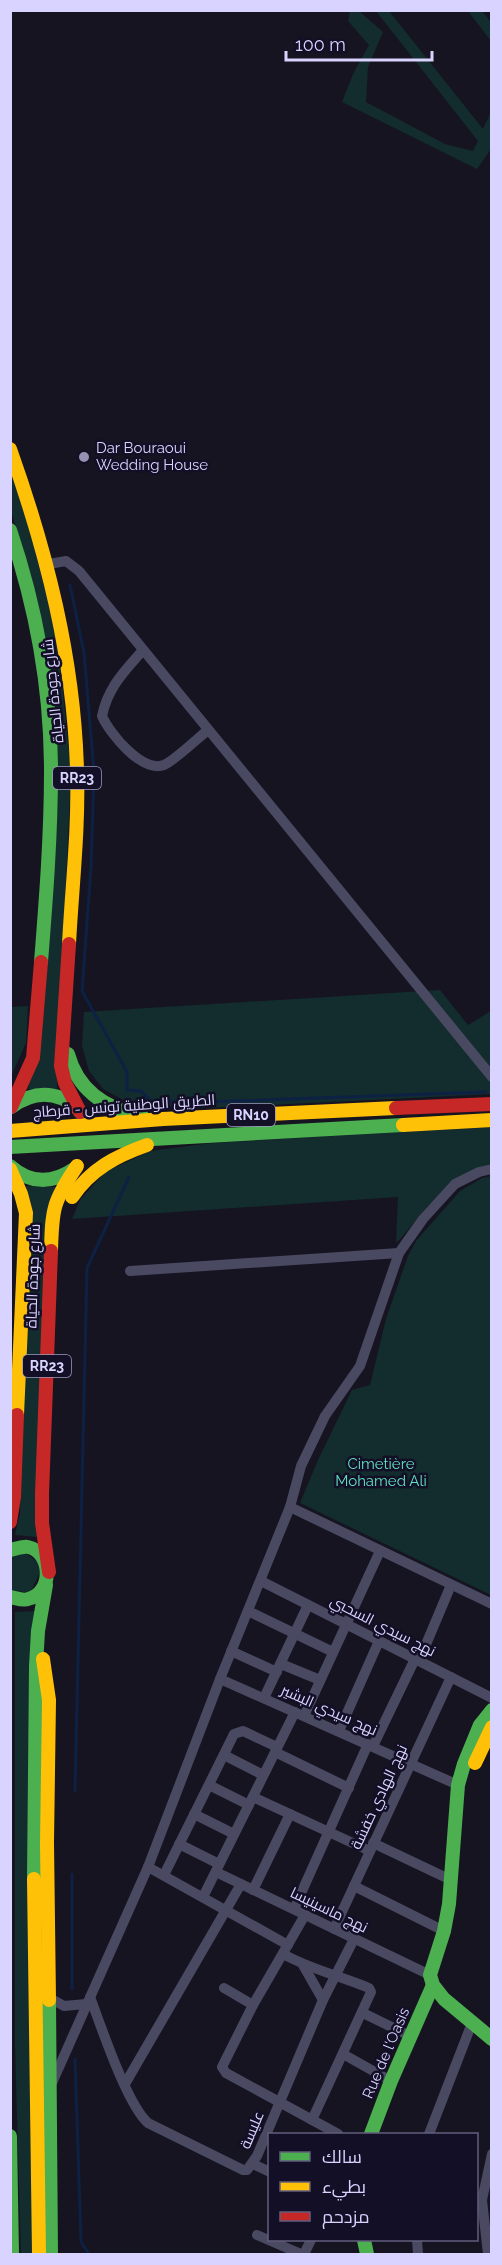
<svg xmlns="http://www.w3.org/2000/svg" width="502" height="2265" font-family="Raleway,Cairo,sans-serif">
<rect width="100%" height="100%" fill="#161421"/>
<g fill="#132c2d">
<path d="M350,11H359L383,32L368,67L366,102L445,144L473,151L478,141L376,11H389L483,129L491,112V149L477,169L342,102L353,74L369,45L348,21Z"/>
<path d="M468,11H482L491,22V41Z"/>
<path d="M10,467L54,607L71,769L57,1089H28L55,821L29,571L11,511Z"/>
<path d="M440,990L468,1025L491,1011V1094L206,1108L138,1105L123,1100L103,1089L89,1071L82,1046L84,1012Z"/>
<path d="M28,1006L26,1043L11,1076V1007Z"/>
<path d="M491,1127V1164C468,1170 436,1195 420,1215C411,1225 406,1234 396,1243L398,1197L72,1219L80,1200L105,1172L150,1151L211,1143Z"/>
<path d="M491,1176H492L491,1595L300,1503L318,1460L352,1390L370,1385L386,1319L408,1256L416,1241L460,1191L482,1178Z"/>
<path d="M26,1186L57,1187L37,1537L15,1535L20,1514Z"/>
<path d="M24,1552L43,1566L30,1593L11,1590L10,1557Z"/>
<path d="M37,1611L35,2254H21L15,2047V1612Z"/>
</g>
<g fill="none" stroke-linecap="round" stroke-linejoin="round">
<g stroke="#0d2144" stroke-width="3">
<path d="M70,585L84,653L94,772L91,867L82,991L127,1072V1090L141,1091L151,1101L206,1102L486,1092"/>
<path d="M75,1791L87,1268L129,1177"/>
<path d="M72,1874V1989"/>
<path d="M75,2059L81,2242L89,2254"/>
</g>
<g stroke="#4a4962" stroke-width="10">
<path d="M49,564L66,561L79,571L492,1077"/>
<path d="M143,650C124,672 108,687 102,716C110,734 142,773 164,765C174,761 198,738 208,730"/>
<path d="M130,1271L399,1253"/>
<path d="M290,1507L492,1604"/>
<path d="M261,1581L492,1698"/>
<path d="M248,1611L333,1652"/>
<path d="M231,1651L277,1672"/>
<path d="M419,1661L451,1585"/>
<path d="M281,1664L320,1680"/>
<path d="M220,1679L458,1785"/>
<path d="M264,1698L308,1605"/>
<path d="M304,1716L380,1551"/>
<path d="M339,1731L379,1641"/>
<path d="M373,1746L415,1659"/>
<path d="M275,1752L349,1788"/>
<path d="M224,1755L263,1775"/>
<path d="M209,1785L249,1805"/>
<path d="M253,1797L370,1851"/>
<path d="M194,1814L234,1834"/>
<path d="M373,1843L451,1880"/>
<path d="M179,1844L219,1864"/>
<path d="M148,1867L288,1945"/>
<path d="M216,1872L430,1975"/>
<path d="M164,1875L234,1734L243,1731L277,1747"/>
<path d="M354,1886L444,1931"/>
<path d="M253,1890L290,1814"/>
<path d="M203,1897L295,1712"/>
<path d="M294,1909L368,1744"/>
<path d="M305,1915L253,2005L222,2067L226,2073L338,2134"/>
<path d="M334,1929L451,1677"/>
<path d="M283,1954C310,1969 340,1976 369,1988L371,1992L312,2120"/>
<path d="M303,1965L323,2000"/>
<path d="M224,1988L253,2005"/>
<path d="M48,1997L64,2006L86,2004"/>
<path d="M90,1997C101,2026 127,2105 148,2123L243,2170H247L257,2156L323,2000L354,1939"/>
<path d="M363,2013L410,2036"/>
<path d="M343,2054L391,2081"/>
<path d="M52,2083L148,1867L220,1679L290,1507L301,1466L325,1416L360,1366L399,1253L423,1219L455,1184L479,1172L492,1169"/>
<path d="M125,2084L241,1884"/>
<path d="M429,2134L472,2023"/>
<path d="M253,2164L270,2172"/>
<path d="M257,2235L301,2254"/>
<path d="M417,2240L418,2254"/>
<path d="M304,2254L311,2240"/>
<path d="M488,2254L482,2200L492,2154"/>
</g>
<g stroke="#4caf50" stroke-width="14">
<path d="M10,530C36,607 51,690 51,771C51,835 46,899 41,962"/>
<path d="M68,1054C78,1091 106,1109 142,1116"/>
<path d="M11,1107C33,1091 56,1090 77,1108"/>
<path d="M10,1147L403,1125"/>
<path d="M10,1166C30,1184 52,1184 74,1169"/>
<path d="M10,1550C16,1549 23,1546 28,1547C53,1552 53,1594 28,1599C23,1601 16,1598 10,1597"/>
<path d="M492,1710L480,1725L464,1764L458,1785L449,1904L444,1931L430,1975L433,1985L444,1999L492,2039"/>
<path d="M34,1879L36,1666L38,1631L46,1585"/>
<path d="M49,2000L51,2254"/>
<path d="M371,2134L391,2081L433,1985"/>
<path d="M10,2136L12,2254"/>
<path d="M364,2240L367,2254"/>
</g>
<g stroke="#ffc107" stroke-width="14">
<path d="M10,449C47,553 74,659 77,770C79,828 72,886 69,944"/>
<path d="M403,1125L492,1120"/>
<path d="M10,1131L163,1119L396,1108"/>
<path d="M10,1169L21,1194L26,1213L17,1415"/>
<path d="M72,1197C91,1169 116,1156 147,1145"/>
<path d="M51,1251C52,1209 53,1201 77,1166"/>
<path d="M43,1659L49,1700L47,1843L49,2000"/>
<path d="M475,1763L492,1727"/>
<path d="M34,1879L39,2254"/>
</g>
<g stroke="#c62828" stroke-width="14">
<path d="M69,944L61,1066L65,1083L80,1112"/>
<path d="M11,1107L33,1058L41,962"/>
<path d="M396,1108L492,1104"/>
<path d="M10,1522L14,1497L17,1415"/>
<path d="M49,1572L42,1523V1494L51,1251"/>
</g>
</g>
<circle fill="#9591b1" stroke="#130f26" stroke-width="2" cx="84" cy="457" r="6"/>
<g text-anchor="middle" stroke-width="5" stroke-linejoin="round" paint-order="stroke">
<g fill="#130f26" stroke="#9e99be" stroke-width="1.5">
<rect x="53" y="767" width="48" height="22" rx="4.5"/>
<rect x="227" y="1104" width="48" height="22" rx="4.5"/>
<rect x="23" y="1355" width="48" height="22" rx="4.5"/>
</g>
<g font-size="14" font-weight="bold" fill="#d9d4ff">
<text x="77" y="783">RR23</text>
<text x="251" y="1120">RN10</text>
<text x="47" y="1371">RR23</text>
</g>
<g font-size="15" fill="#d9d4ff" stroke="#130f26" text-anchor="start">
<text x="96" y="453">Dar Bouraoui<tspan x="96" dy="17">Wedding House</tspan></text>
</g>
<g font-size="15" fill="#d9d4ff" stroke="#130f26">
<text transform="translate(53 691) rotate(-96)" y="5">شارع جودة الحياة</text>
<text transform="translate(124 1106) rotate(-4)" y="5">الطريق الوطنية تونس - قرطاج</text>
<text transform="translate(33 1276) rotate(-88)" y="5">شارع جودة الحياة</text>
<text transform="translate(383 1626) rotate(27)" y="5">نهج سيدي السحبي</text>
<text transform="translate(329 1710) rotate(24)" y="5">نهج سيدي البشير</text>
<text transform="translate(379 1797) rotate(-65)" y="5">نهج الهادي خفشة</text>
<text transform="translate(329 1910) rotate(26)" y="5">نهج ماسينيسا</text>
<text transform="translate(386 2053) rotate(-67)" y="5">Rue de l'Oasis</text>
<text transform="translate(252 2130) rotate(-67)" y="5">عليسة</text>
</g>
<g font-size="15" fill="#5fe0c0" stroke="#130f26">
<text x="381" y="1469">Cimetière<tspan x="381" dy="17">Mohamed Ali</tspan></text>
</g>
</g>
<rect width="502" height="2265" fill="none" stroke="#d9d4ff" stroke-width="24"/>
<rect x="268" y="2133" width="210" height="108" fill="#130f26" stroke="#625e7d" stroke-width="1.5"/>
<rect x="280" y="2152" width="30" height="9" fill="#4caf50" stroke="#625e7d" stroke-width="1.5"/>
<text x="322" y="2163" font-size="18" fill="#d9d4ff">سالك</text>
<rect x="280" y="2182" width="30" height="9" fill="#ffc107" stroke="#625e7d" stroke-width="1.5"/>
<text x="322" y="2193" font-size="18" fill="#d9d4ff">بطيء</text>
<rect x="280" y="2212" width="30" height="9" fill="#c62828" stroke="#625e7d" stroke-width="1.5"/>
<text x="322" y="2223" font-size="18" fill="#d9d4ff">مزدحم</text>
<path d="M286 51v9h146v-9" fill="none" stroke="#d9d4ff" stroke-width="3"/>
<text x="295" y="51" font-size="18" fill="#d9d4ff" stroke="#130f26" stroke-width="4.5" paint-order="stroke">100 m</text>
</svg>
